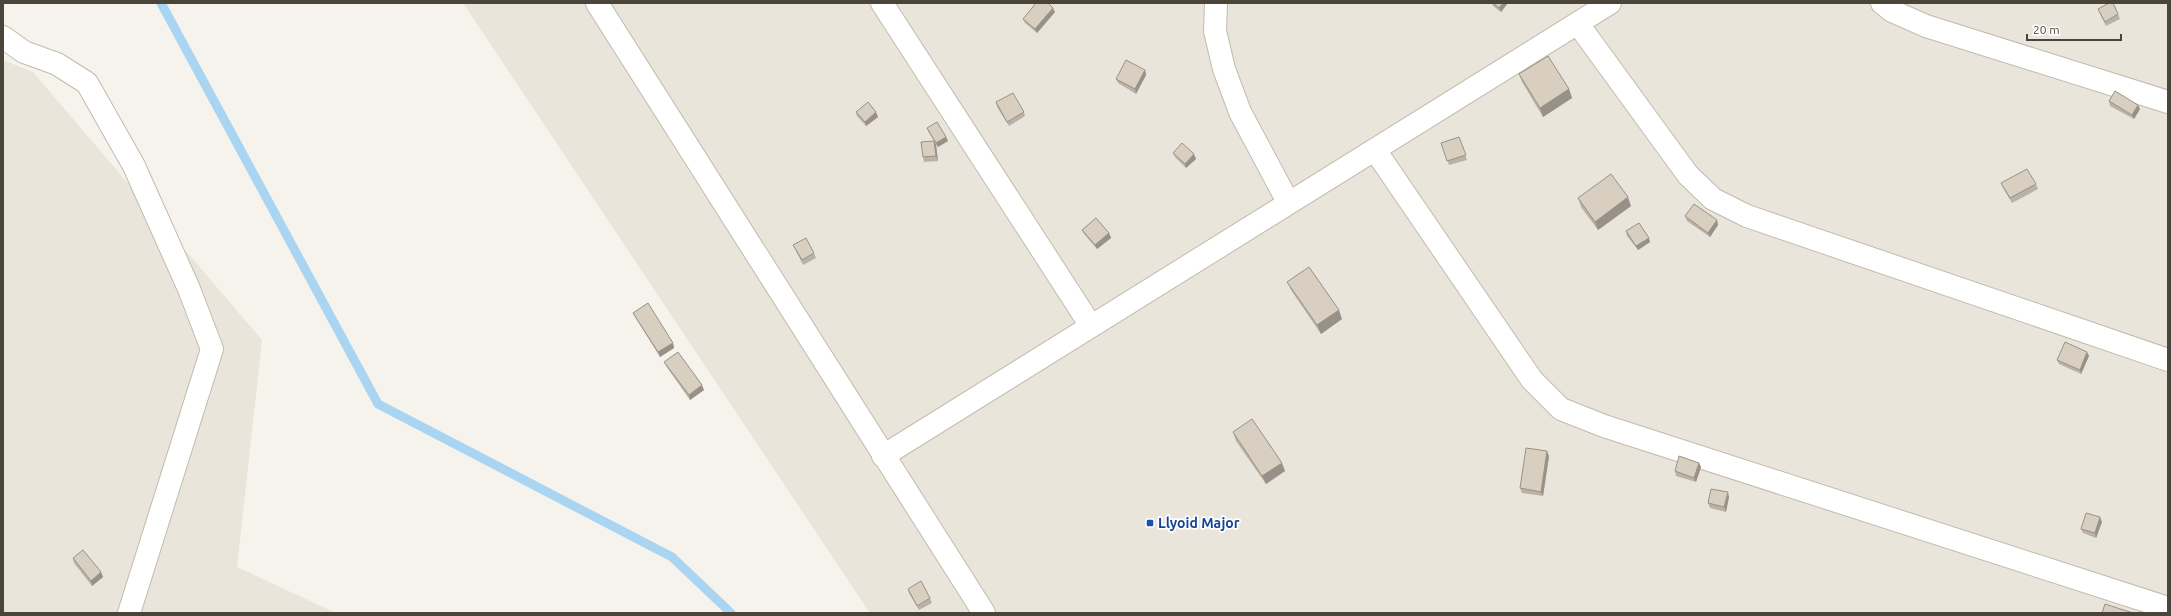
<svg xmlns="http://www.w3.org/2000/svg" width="2171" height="616" font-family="Ubuntu,sans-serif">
<rect width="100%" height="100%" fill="#f6f3ec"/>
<g fill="#eae5da">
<path d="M463,3H2168V613H870Z"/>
<path d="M3,60L33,72L262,340L237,567L336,613H3Z"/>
</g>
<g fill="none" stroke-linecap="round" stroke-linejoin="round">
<path stroke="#a9d4f2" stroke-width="9" d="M161,3L378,404L672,557L731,613"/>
<defs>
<g id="minor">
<path d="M597,3L984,613"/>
<path d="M882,3L1091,326"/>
<path d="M1216,3L1215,31L1224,69L1240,112L1288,202"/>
<path d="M1882,3L1892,11L1926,26L2168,102"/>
<path d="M1578,24L1688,175L1713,199L1747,216L2168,360"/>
<path d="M3,37L24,52L57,64L87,83L134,166L189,289L212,349L129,613"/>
<path d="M1375,150L1532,380L1561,409L1604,426L2168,608"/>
<path d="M883,456L1610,3"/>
</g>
</defs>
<use href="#minor" stroke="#c2bbae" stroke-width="24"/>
<use href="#minor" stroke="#fff" stroke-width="22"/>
</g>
<g fill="#bab2a6">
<path d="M1492,3H1508L1501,12L1493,6Z"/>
<path d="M2098,9L2118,14L2120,19L2106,26L2100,14Z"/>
<path d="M1055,12L1037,33L1025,23L1023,19Z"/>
<path d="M1145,70L1146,75L1136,94L1118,83L1116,79Z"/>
<path d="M1519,74L1569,89L1572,98L1543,117L1522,82Z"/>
<path d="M2109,101L2140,109L2134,119L2110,106Z"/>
<path d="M996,102L1024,112L1025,116L1009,126L997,107Z"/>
<path d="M856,112L878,117L866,126L857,116Z"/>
<path d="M927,128L946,137L948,141L938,147L934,142L936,145L938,161L924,162L923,157L934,141L929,133Z"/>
<path d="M1459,137L1467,160L1449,165L1441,143Z"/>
<path d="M1173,153L1196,159L1186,168L1175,157Z"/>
<path d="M2001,183L2036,184L2038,189L2012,203L2003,188Z"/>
<path d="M1578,198L1631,206L1598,230L1581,207Z"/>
<path d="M1685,216L1717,220L1718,225L1710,237L1687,221Z"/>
<path d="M1082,230L1109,233L1111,238L1097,249L1084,234Z"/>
<path d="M1626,231L1650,242L1638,250L1627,236Z"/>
<path d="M793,245L814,253L816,258L803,265Z"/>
<path d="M1287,282L1342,319L1321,334L1291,290Z"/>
<path d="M633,313L673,343L674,348L660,357L635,317Z"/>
<path d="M2089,356L2081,374L2059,364L2057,360Z"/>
<path d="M664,362L704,390L690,400L666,366Z"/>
<path d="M1233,432L1285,471L1266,484L1236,441Z"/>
<path d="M1549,456L1543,496L1522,493L1520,488Z"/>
<path d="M1699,463L1701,467L1696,482L1676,476L1675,471Z"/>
<path d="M1729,497L1726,512L1710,508L1708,503Z"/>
<path d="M2102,522L2096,538L2083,533L2081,529Z"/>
<path d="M73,558L101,572L103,577L92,586L74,563Z"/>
<path d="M908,589L930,598L932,603L919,610L909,593Z"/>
</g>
<g fill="#979187">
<path d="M1503,3H1508L1501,12L1499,8Z"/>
<path d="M1053,8L1055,12L1037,33L1035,29Z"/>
<path d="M1145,70L1146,75L1136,94L1135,89Z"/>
<path d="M1569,89L1572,98L1543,117L1540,108Z"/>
<path d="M2138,105L2140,109L2134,119L2132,115Z"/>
<path d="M876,112L878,117L866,126L865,122Z"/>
<path d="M946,137L948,141L938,147L936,143Z"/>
<path d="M934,141L936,145L938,161L936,156Z"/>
<path d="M1194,154L1196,159L1186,168L1185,164Z"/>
<path d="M1628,197L1631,206L1598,230L1595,222Z"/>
<path d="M1717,220L1718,225L1710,237L1708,233Z"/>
<path d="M1109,233L1111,238L1097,249L1095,245Z"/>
<path d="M1649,238L1650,242L1638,250L1636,246Z"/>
<path d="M1339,310L1342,319L1321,334L1317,325Z"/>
<path d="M673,343L674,348L660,357L658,352Z"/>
<path d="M2087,352L2089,356L2081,374L2080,370Z"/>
<path d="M702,385L704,390L690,400L689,395Z"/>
<path d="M1547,451L1549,456L1543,496L1541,492Z"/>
<path d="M1282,463L1285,471L1266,484L1262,476Z"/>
<path d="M1699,463L1701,467L1696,482L1694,478Z"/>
<path d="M1728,492L1729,497L1726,512L1724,507Z"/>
<path d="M2100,517L2102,522L2096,538L2095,533Z"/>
<path d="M101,572L103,577L92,586L91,581Z"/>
</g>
<g fill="#d8cfc1" stroke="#979187">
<path d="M1036,3H1048L1053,8L1035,29L1023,19Z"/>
<path d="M1493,3H1503L1499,8Z"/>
<path d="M2109,3H2113L2118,14L2105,22L2098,9Z"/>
<path d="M1548,56L1569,89L1540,108L1519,74Z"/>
<path d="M1126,60L1145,70L1135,89L1116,79Z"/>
<path d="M2115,91L2138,105L2132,115L2109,101Z"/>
<path d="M1013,93L1024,112L1007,122L996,102Z"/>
<path d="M868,102L876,112L865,122L856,112Z"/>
<path d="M937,122L946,137L936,143L927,128Z"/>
<path d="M1459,137L1466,155L1447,161L1441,143Z"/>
<path d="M934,141L936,156L923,157L921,142Z"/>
<path d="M1182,143L1194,154L1185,164L1173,153Z"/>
<path d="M2027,169L2036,184L2010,198L2001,183Z"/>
<path d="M1611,174L1628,197L1595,222L1578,198Z"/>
<path d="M1694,204L1717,220L1708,233L1685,216Z"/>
<path d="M1096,218L1109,233L1095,245L1082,230Z"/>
<path d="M1639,223L1649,238L1636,246L1626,231Z"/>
<path d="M806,238L814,253L802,260L793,245Z"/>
<path d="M1309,267L1339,310L1317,325L1287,282Z"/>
<path d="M648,303L673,343L658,352L633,313Z"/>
<path d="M2065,342L2087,352L2080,370L2057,360Z"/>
<path d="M678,352L702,385L689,395L664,362Z"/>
<path d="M1252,419L1282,463L1262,476L1233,432Z"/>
<path d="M1526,448L1547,451L1541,492L1520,488Z"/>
<path d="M1679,456L1699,463L1694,478L1675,471Z"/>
<path d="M1711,489L1728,492L1724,507L1708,503Z"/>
<path d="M2086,513L2100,517L2095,533L2081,529Z"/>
<path d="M83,550L101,572L91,581L73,558Z"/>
<path d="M921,581L930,598L917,606L908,589Z"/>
<path d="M2105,604L2133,613H2102Z"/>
</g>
<rect fill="#1a4fb4" stroke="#fff" stroke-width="1.5" x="1146" y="519" width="8" height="8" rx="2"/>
<g text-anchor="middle" stroke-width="3.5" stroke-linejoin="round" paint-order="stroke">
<g font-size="14" font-weight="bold" fill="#164399" stroke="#fff" text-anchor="start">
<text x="1158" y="528">Llyoid Major</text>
</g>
</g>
<rect width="2171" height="616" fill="none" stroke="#4b4439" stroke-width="8"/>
<path d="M2027 34v6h94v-6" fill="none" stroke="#4b4439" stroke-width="2"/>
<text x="2033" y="34" font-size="12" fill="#4b4439" stroke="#ffffff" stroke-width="3" paint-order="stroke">20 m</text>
</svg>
